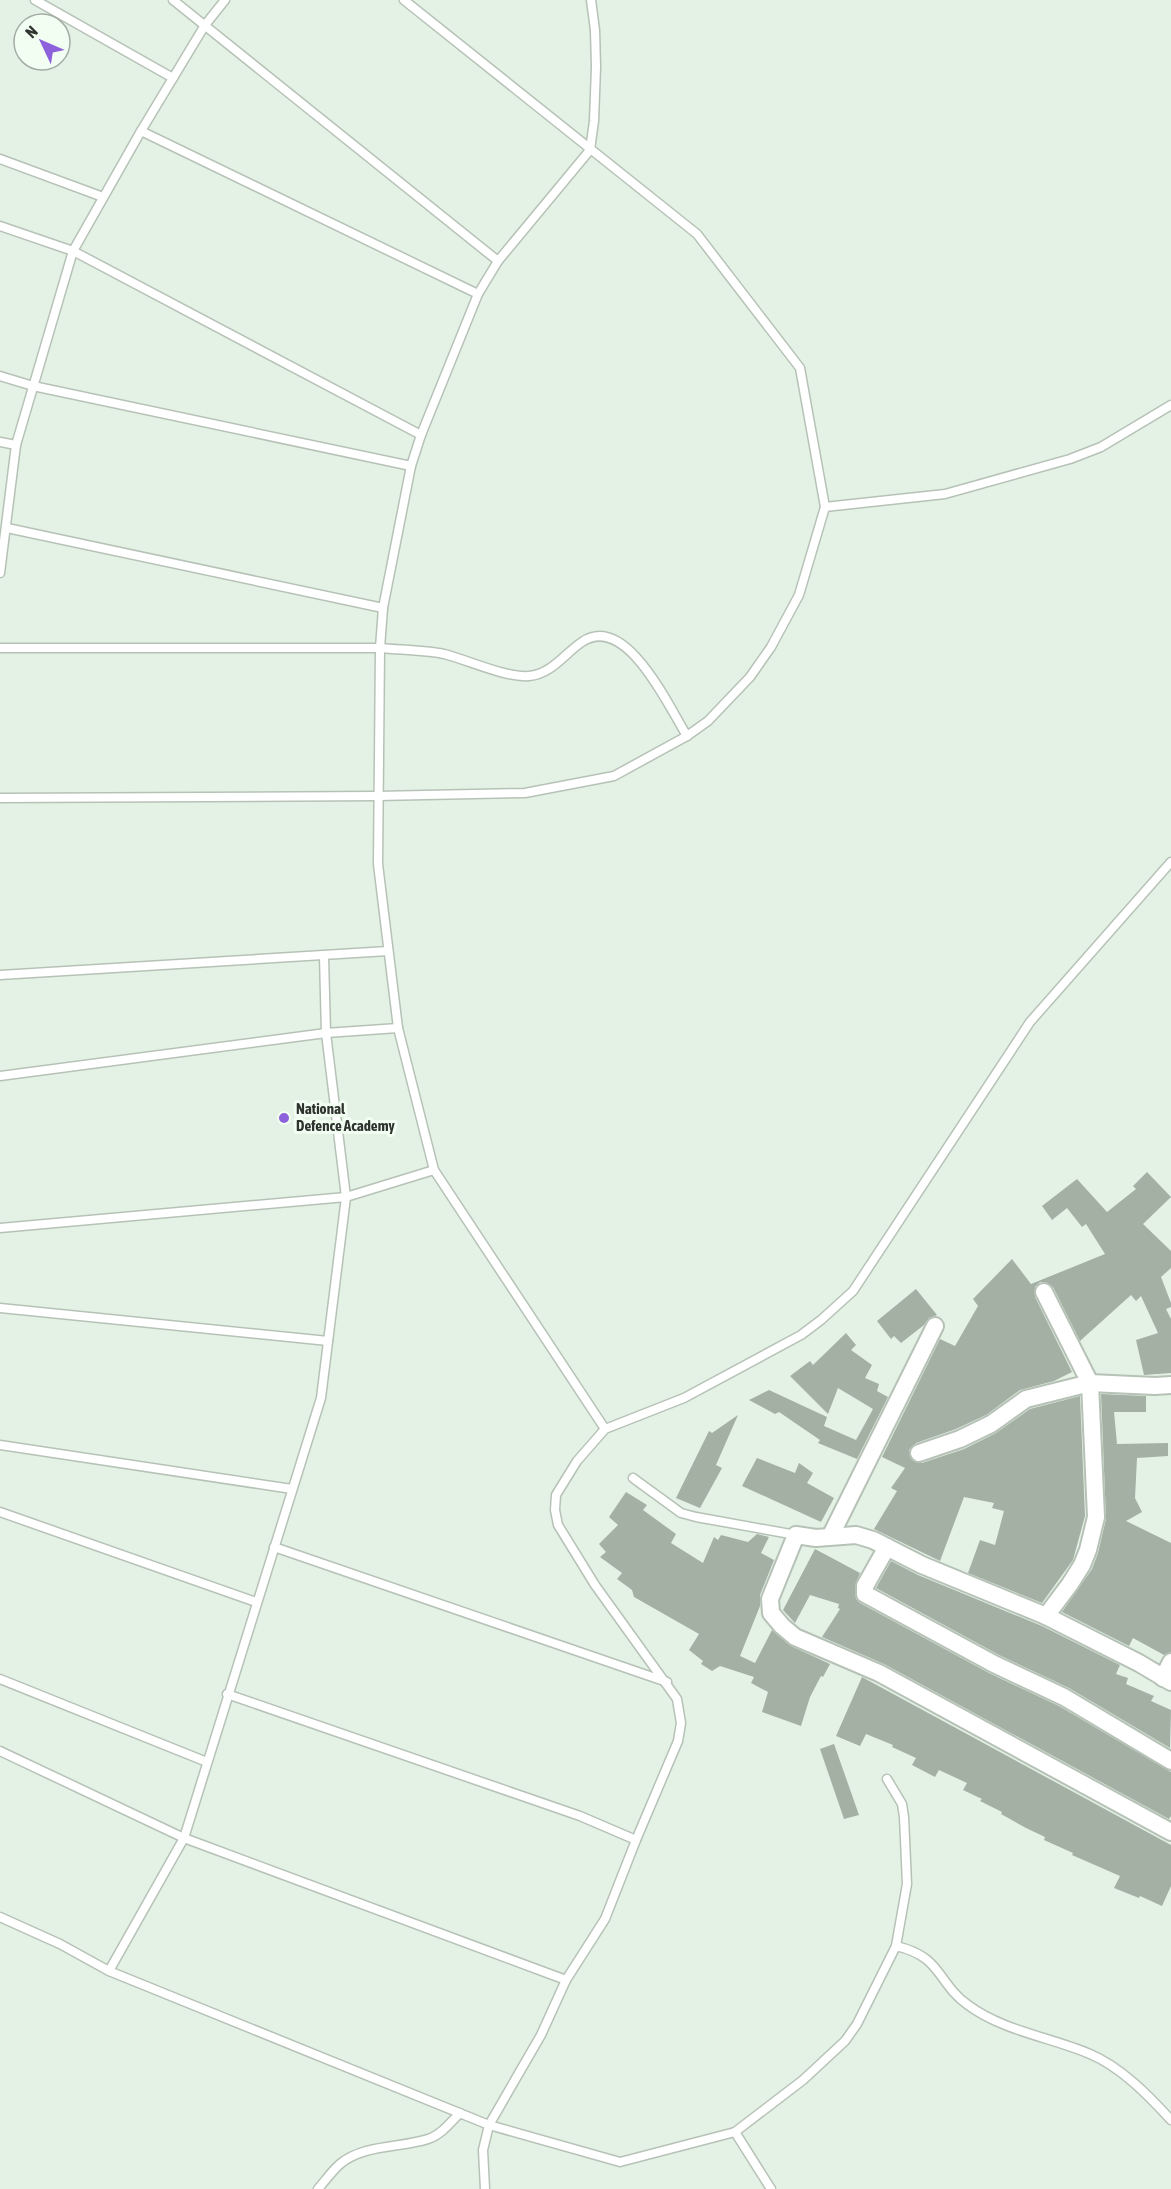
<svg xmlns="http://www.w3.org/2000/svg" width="1171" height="2189" font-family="'Asap Condensed',sans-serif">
<rect width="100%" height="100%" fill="#e4f1e5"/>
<g fill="#a5b0a5">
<path d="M1147,1172L1171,1197L1143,1224L1171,1251V1268L1161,1277L1171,1303V1307L1166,1309L1171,1319V1373L1144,1375L1136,1340L1158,1333L1141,1296L1136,1301L1131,1295L1080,1341L1053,1287L1045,1282H1040L1035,1287V1297L1072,1372L1054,1381L1020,1390L986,1415L956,1429L916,1443L909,1450L912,1460L922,1463L964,1449L996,1433L1030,1409L1080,1396L1085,1516L1073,1560L1042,1603L968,1573L980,1540L995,1545L1004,1511L992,1508L994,1503L964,1497L940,1561L874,1529L897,1491L891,1488L905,1468L882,1457L940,1339L955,1346L978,1306L973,1299L1012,1259L1031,1284L1105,1254L1086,1224L1082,1227L1067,1208L1052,1220L1042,1206L1077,1179L1107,1212L1136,1189L1133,1186Z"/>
<path d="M916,1289L937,1315L929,1318L924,1325L901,1343L894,1336L891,1339L877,1321Z"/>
<path d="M846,1333L856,1345L851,1350L872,1365L865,1378L879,1384L877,1391L888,1397L857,1459L818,1443L820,1440L779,1412L775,1414L749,1400L769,1390L827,1417L824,1426L856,1440L873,1409L838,1388L828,1414L790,1376L810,1361L813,1365Z"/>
<path d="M1101,1394L1146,1396V1412H1114L1117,1444L1168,1443V1456L1137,1458L1135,1498L1142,1512L1126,1521L1171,1543V1652L1164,1655L1133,1638L1129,1646L1062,1612L1092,1569L1098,1553L1106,1519Z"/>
<path d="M738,1415L716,1465L722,1468L700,1508L676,1498L709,1431L712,1433Z"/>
<path d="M757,1458L795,1473L799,1463L813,1473L807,1483L834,1498L821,1522L742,1486Z"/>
<path d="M626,1492L647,1505L643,1510L676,1534L671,1543L703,1563L714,1537L718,1540L721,1535L748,1542L757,1534L769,1537L761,1553L774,1560L760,1595V1606L740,1656L755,1663L772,1630L791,1646L830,1664L823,1677L821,1676L810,1697L801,1726L762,1712L768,1692L751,1683L754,1677L720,1666L712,1671L701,1664L703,1661L689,1650L699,1634L634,1597L632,1590L617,1579L622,1573L600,1557L606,1552L599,1544L618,1525L609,1517Z"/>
<path d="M815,1549L860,1573L855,1586L856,1599L860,1603L989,1673L1059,1706L1171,1772V1816L1169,1819L884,1664L822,1637L840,1609L838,1608L839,1604L810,1595L795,1623L783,1610Z"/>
<path d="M891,1561L918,1575L1042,1626L1120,1665L1116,1674L1128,1678L1126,1684L1154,1696L1151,1701L1171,1710L1170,1748L1069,1688L999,1655L876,1588Z"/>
<path d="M862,1677L1171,1845V1886L1162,1906L1140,1896L1139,1898L1114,1888L1120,1876L1072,1855L1073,1853L1044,1840L1045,1837L1026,1828L1001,1814L1002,1812L980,1801L982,1799L963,1790L967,1783L939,1770L935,1777L912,1765L916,1758L892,1747L893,1745L866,1734L860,1746L836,1736Z"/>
<path d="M834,1744L859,1815L844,1819L820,1749Z"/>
</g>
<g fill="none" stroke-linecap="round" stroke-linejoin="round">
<defs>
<g id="lane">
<path d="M35,0L173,78"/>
<path d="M173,0L498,261"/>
<path d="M591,0L595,30L596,67L594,121L590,150L498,261L478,294L421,435L411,466L383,608L380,648L378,864L398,1028L434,1170L605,1429"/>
<path d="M141,131L478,294"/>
<path d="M0,159L103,197"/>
<path d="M0,226L73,251L421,435"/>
<path d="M0,376L33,386L411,466"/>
<path d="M0,442L16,445"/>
<path d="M825,507L945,494L1070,459L1101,447L1171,405"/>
<path d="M7,528L383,608"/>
<path d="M0,573L16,445L73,251L141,131L205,25L225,0"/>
<path d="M0,648H380C401,650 424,650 444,654C468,660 506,678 529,676C552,674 565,653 582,642C626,612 669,707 687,736"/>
<path d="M0,798L377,796L525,793L614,776L687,736L708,721L750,677L771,647L799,595L825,507L800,368L697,234L404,0"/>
<path d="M0,975L388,951"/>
<path d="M0,1076L326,1033L398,1028"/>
<path d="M0,1228L346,1197L434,1170"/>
<path d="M0,1308L328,1341"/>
<path d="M0,1445L292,1489"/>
<path d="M633,1478L681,1513L696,1517L796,1535"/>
<path d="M0,1512L256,1602"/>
<path d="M274,1547L667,1682"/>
<path d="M0,1679L207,1762"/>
<path d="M227,1694L580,1816L636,1840"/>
<path d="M0,1751L184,1838L566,1980"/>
<path d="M0,1917L60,1944L109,1971L489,2125L620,2162L735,2132L803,2080L845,2041L857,2024L896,1946L907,1884L904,1817L902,1804L887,1779"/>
<path d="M896,1946C943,1957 936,1982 968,2005C1003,2031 1050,2037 1090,2054C1121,2067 1149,2096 1171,2120"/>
<path d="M109,1971L184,1838L321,1398L346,1197L326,1033L324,956"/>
<path d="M735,2132L771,2189"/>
<path d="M318,2189C325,2181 332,2171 340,2164C364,2144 401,2148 428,2139C441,2135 451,2122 460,2113"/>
<path d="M485,2189L483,2150L489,2125L541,2035L566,1980L605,1919L636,1840L678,1741L681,1723L677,1699L595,1585L558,1525L555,1510L556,1495L577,1461L605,1429L684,1398L801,1335L821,1320L853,1291L1030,1022L1171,862"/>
</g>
<g id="street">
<path d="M1044,1292L1090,1383L1096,1517L1088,1550L1082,1565L1070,1584L1046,1616"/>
<path d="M919,1453L960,1439L991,1424L1026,1399L1090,1383L1155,1386L1171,1385"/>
<path d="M831,1535L935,1326"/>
<path d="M887,1547L865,1586V1594L994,1664L1064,1697L1171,1761"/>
<path d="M1163,1678L1171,1662"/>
<path d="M1171,1682L1139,1663L1046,1616L922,1565L873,1540L856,1535L816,1538L796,1535L770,1599L771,1613L782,1626L795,1637L879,1673L1171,1832"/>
</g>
</defs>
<use href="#lane" stroke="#b7c2b7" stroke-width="11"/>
<use href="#street" stroke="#b7c2b7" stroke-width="20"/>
<use href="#lane" stroke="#fff" stroke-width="8"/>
<use href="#street" stroke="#fff" stroke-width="16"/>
</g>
<circle fill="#8d61db" stroke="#f2fef2" stroke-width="2" cx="284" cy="1118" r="6"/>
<g text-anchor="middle" stroke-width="6" stroke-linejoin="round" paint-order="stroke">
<g font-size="15" font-weight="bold" fill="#2f332f" stroke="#f2fef2" text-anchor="start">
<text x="296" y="1114">National<tspan x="296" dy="17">Defence Academy</tspan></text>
</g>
</g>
<g transform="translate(42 42) rotate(314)"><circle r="28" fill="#f2fef2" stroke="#a4ada4" stroke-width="1.5"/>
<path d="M0-4.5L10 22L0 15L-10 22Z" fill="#8d61db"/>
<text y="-9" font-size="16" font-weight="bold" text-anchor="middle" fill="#2f332f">N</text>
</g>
</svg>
